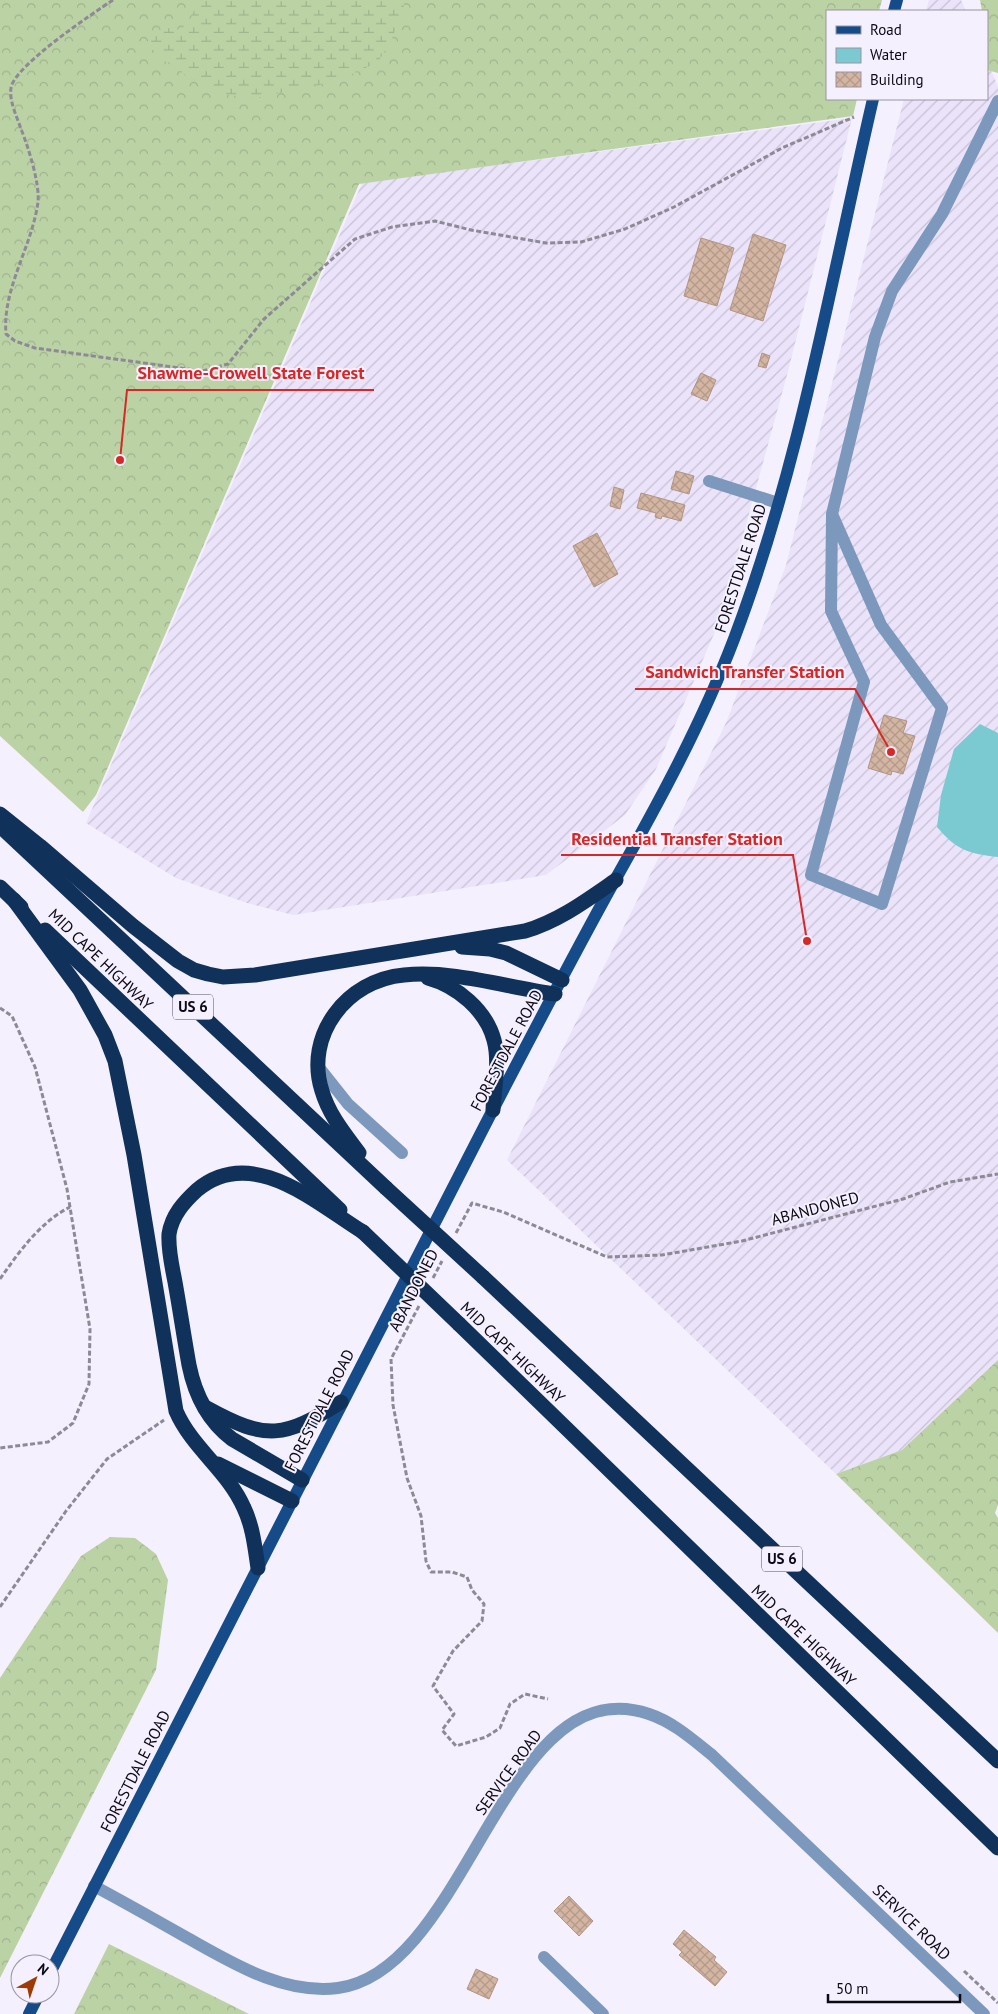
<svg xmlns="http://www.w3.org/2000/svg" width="998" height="2014" font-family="'PT Sans',sans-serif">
<defs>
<pattern id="industrial-furrows" width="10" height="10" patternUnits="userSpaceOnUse" patternTransform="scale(1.25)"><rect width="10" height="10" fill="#eae3fa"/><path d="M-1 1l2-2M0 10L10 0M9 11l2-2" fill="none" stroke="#c8c1d5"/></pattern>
<pattern id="forest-crowns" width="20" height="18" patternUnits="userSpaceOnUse" patternTransform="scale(1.25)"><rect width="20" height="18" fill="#bbd2a5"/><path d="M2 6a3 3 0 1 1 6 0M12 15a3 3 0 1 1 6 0" fill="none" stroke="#a0b38d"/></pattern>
<pattern id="wetland-marsh" width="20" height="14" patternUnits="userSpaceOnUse" patternTransform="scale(1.25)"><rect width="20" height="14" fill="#bbd2a5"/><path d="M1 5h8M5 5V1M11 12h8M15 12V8" fill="none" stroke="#a0b38d"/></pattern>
<pattern id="building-cross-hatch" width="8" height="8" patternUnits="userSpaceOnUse" patternTransform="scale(1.25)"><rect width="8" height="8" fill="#d3b5a2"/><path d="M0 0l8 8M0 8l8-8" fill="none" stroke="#b49a8b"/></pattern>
</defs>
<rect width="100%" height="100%" fill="#f4f0fd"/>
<g fill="url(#industrial-furrows)">
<path d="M929,0H961L966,11H926Z"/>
<path d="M987,60L998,87V1361L902,1450L836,1474L507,1160L726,723L786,565L904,99H987Z"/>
<path d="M852,118L787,375L720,620L656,769L625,815L546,875L293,915L247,903L176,878L86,823L362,183Z"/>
</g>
<g fill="url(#forest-crowns)">
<path d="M0,0H882L879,11H827V99H857L853,116L359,184L96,795L83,812L0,736Z"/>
<path d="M980,0H998V73L987,70V11H982Z"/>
<path d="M998,1360V1505L995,1513L998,1518V1633L836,1474L902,1450Z"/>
<path d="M110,1537L135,1538L156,1554L168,1580L156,1670L0,1978V1678L81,1556Z"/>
<path d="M109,1944L249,2014H74Z"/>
</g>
<path fill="url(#wetland-marsh)" d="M195,0H403L404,5L392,39L378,62L335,82L255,98L227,95L198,83L166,62L153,50L148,33L167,28L180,30C191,21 195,14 195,0Z"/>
<path fill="#7ccad1" d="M980,724L998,733V857C969,854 956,850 937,827L941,795L954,749Z"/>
<g fill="url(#building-cross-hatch)" stroke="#b19482">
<path d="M753,234L786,245L763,321L730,310Z"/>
<path d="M701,238L734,248L717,306L684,296Z"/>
<path d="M762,353L770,356L766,368L758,366Z"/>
<path d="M701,373L716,380L707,401L691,394Z"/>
<path d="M676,471L694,476L689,494L671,489Z"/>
<path d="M614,487L624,490L620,509L610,506Z"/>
<path d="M641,493L685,505L681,521L662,516L661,519L655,517L656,513L637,508Z"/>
<path d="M597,533L618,574L594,587L573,546Z"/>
<path d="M884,715L907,721L903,733L915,736L903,774L892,771L891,775L868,768Z"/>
<path d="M569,1896L593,1921L579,1936L554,1911Z"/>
<path d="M684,1930L716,1957L714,1960L727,1972L715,1986L679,1955L682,1952L673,1944Z"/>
<path d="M476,1969L498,1979L489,1999L467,1989Z"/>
</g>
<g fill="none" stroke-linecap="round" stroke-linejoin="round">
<g stroke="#8d8995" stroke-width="3" stroke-dasharray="5 2.5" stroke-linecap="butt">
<path d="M113,0C92,14 14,66 11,88C9,101 17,117 21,129C28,146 40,184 38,202C32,247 2,289 6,334L15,341L35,348L202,371L228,364L264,319L355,239L392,227L435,221L471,230L546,243L581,242L625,229L674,207L782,148L854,117"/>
<path d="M0,1008L12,1016L35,1067L67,1189L90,1329L89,1384L73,1423L48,1442L0,1448"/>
<path d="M456,1233L472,1203L503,1212L607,1257L662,1255L742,1241L903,1199L950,1182L998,1174"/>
<path d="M433,1278L442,1261"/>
<path d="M0,1279C19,1252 40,1222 70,1207"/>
<path d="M419,1306L391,1359L393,1405L407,1478L421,1516L426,1561L431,1572H452L467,1577L472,1590L484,1604L482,1621L453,1651L433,1686L454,1714L442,1730L456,1746L486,1737L500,1728L510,1704L525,1694L548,1699"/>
<path d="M0,1607L66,1511L107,1459L164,1420"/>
<path d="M964,1971L998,2003"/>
</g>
<g stroke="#7c98bc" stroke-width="12">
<path d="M709,481L778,503"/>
<path d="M832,514L881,625L942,708L882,904L811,875L864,682L831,611L832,514L875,337L892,291L942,214L998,101"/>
<path d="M317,1065L348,1104L402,1153"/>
<path d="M94,1886C124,1902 154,1919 184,1936C231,1962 282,1995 338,1988C469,1971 504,1665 649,1714C673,1722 692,1739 712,1755L984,2014"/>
<path d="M544,1957L603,2014"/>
</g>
<g stroke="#154b89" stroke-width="12">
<path d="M894,11L897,0"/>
<path d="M50,1973C195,1691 338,1408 484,1127C527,1044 570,961 615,880C659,802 702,723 734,639C800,465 831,280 873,99"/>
<path d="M29,2014L39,1994"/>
</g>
<g stroke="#10325a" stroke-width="15">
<path d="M0,814L40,846L133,926L178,961L194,970L208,974L223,977L255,975L525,931C559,921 587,900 616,880"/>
<path d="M0,826L386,1188"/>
<path d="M0,887L21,907"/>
<path d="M14,900L80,990L105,1035L115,1061L134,1155L176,1411C192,1448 228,1471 244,1508C253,1527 255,1548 258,1568"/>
<path d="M45,930L340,1210"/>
<path d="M462,947L490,949L506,953L562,980"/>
<path d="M428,978C457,986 486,1010 494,1040C500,1062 494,1088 493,1110"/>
<path d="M359,1153C345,1134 329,1115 322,1091C304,1035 347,980 404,975C454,970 505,987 555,994"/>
<path d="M483,1277L998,1761"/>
<path d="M459,1324L998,1848"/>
<path d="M207,1408C267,1441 284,1438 341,1402"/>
<path d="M218,1464L292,1501"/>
<path d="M302,1480L232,1439C207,1420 195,1395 189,1365C184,1337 180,1310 175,1282C172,1266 168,1250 169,1234C172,1215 184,1202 197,1190C252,1144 316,1203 363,1232"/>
</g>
<g stroke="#10325a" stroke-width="15">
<path d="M386,1188L483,1277"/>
<path d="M363,1232L459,1324"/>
</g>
</g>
<g text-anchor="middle" stroke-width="4" stroke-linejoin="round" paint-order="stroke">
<g fill="#f4f0fd" stroke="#524e5a" stroke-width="1">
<rect x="173" y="994.5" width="40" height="25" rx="4"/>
<rect x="762" y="1546.5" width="40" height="25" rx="4"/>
</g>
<g font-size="15" font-weight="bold" fill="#0d0914">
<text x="193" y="1012">US 6</text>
<text x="782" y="1564">US 6</text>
</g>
<g font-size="16" fill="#0d0914" stroke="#f4f0fd">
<text transform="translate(740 568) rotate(-72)" y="6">FORESTDALE ROAD</text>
<text transform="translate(101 959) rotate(44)" y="6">MID CAPE HIGHWAY</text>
<text transform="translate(506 1050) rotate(-62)" y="6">FORESTDALE ROAD</text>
<text transform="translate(815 1208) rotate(-15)" y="6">ABANDONED</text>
<text transform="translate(413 1290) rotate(-63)" y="6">ABANDONED</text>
<text transform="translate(513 1352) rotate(44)" y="6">MID CAPE HIGHWAY</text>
<text transform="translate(319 1410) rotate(-63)" y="6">FORESTDALE ROAD</text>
<text transform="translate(804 1635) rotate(44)" y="6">MID CAPE HIGHWAY</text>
<text transform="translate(135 1771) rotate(-63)" y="6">FORESTDALE ROAD</text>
<text transform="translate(508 1772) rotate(-54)" y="6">SERVICE ROAD</text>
<text transform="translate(912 1922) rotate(44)" y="6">SERVICE ROAD</text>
</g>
</g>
<path fill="none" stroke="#d62828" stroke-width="2" d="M120 460L127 390H374M891 752L855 689H635M807 941L793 855H561"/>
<g fill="#d62828" stroke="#f4f0fd" stroke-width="2">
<circle cx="120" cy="460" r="5"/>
<circle cx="891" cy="752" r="5"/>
<circle cx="807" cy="941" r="5"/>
</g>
<g font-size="18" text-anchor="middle" font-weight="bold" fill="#d62828" stroke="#f4f0fd" stroke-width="4" stroke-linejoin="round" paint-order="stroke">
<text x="251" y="379">Shawme-Crowell State Forest</text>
<text x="745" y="678">Sandwich Transfer Station</text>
<text x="677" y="845">Residential Transfer Station</text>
</g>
<rect x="826" y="10" width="162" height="90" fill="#f4f0fd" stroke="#9894a0"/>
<rect x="836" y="26" width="25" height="8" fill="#154b89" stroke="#9894a0"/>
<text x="870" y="35" font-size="15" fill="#0d0914">Road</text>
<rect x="836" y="48" width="25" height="15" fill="#7ccad1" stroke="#9894a0"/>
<text x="870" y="60" font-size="15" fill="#0d0914">Water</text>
<rect x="836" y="72" width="25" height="15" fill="url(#building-cross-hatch)" stroke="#9894a0"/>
<text x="870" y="85" font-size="15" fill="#0d0914">Building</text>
<g transform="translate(35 1979) rotate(40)"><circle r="24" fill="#f4f0fd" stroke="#9894a0"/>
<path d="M0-4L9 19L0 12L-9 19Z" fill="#9e3b03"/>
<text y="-8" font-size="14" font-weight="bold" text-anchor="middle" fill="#0d0914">N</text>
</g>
<path d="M828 1994v8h132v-8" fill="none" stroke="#0d0914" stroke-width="2.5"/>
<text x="836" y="1994" font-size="15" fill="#0d0914" stroke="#f4f0fd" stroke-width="4" paint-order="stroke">50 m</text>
</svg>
